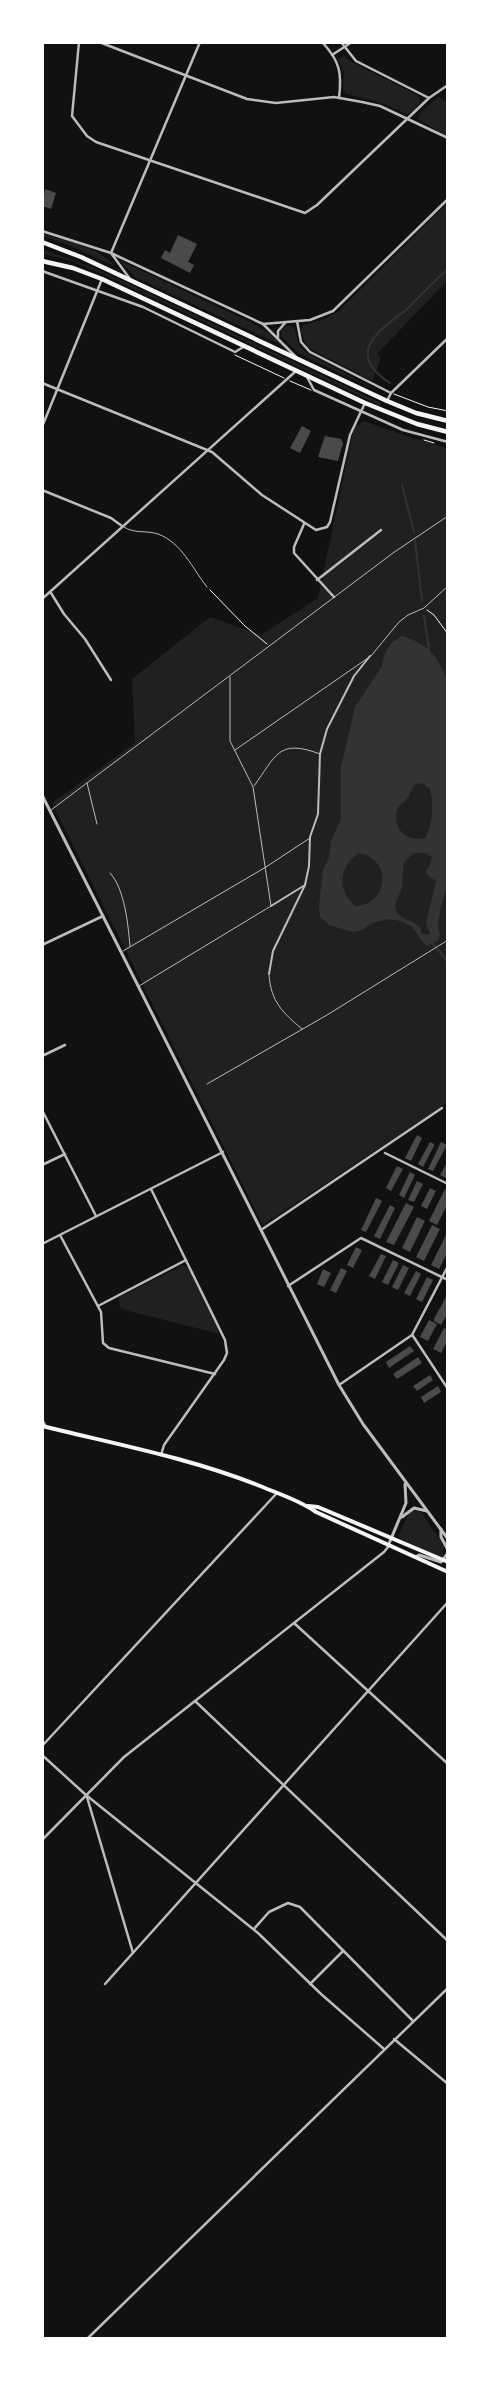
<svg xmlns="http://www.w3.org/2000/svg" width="490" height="2381" font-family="'Playfair Display',serif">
<rect width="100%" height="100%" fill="#111"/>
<g fill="#202020">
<path d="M344,55L350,61L417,95L420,99L419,105L411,113L406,114L379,102L346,94L343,89L344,73L338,59Z"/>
<path d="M438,97L447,102V136L418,119L420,113Z"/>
<path d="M447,203V281L377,354L381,358L372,381L307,347L301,331L303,325L319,321L338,312Z"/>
<path d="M43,234C69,242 97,246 116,267L69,245L43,236Z"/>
<path d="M42,249L99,270L381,403V406L98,272L69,260L43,254Z"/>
<path d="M119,260L254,324L268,333L283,346L135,277Z"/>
<path d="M287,326L294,327L299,346L307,353L380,392L298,353L281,336V330Z"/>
<path d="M364,421L406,436L447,448V1103L263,1225L52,803L135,743L132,679L210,617L261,635L318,598L353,432L356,426Z"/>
<path d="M183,1265L188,1268L220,1334L121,1309L118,1298Z"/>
<path d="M414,1510L422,1513L444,1546L443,1556L439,1557L398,1537L409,1513Z"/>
</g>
<path fill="#333" fill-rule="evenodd" d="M402,636C428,644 436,654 447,679L448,880L440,912L438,926L440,934L438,941L426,946L412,927L401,921L388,919L372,923L362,930L353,932L329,925L320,917L319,906L323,870L329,857L331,841L341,819V767L355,707L382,666L384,655L391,643ZM422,783L430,789C434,805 433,824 425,838C407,843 393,829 397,811C398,805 403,803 407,799C410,795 412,789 414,785ZM359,853C394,860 387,905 356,906C336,891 339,866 359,853ZM413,853H426L432,857L430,865L426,870L427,875L436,881L426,923L430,934L427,935L421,933V928C415,921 407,921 400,916C389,907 400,897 402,887C403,879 402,871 404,863Z"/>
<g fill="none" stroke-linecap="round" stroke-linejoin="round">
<g stroke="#333" stroke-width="2">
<path d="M390,383C354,360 366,340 394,319C398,315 403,313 406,310C420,296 433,282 448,269"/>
<path d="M402,485L414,532"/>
<path d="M415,541L422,600"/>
<path d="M424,616L429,649"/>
<path d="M433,944L448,962"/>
</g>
</g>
<g fill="#4a4a4a">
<path d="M45,189L56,193L51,209L42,206Z"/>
<path d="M178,235L197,244L188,262L194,265L190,273L161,258L165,250L170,253Z"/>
<path d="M302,426L311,431L300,453L290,448Z"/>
<path d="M325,436L341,439L343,443L338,461L318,457Z"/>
<path d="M417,1135L422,1138L411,1161L405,1158Z"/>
<path d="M430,1142L434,1144V1146L423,1167L418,1164Z"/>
<path d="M441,1142L447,1145L433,1171L428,1169Z"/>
<path d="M448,1161V1174L446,1178L440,1175Z"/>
<path d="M397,1166L403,1169L391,1191L386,1188Z"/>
<path d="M410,1172L415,1175L404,1198L399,1195Z"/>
<path d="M417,1181L423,1184L414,1202L408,1200Z"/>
<path d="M430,1188L436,1191L427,1209L421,1206Z"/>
<path d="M445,1189L448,1191V1203L437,1225L429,1221Z"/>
<path d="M376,1198L382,1201L366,1232L361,1230Z"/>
<path d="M406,1203L414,1207L394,1245L386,1242Z"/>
<path d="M390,1205L395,1208L380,1239L374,1236Z"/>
<path d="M417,1217L425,1221L410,1252L402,1248Z"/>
<path d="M432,1225L440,1229L424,1261L416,1257Z"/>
<path d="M448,1231V1251L439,1269L431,1265Z"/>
<path d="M356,1247L362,1250L353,1268L347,1265Z"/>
<path d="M381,1254L386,1256L375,1279L369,1276Z"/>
<path d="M393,1260L399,1263L388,1285L382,1282Z"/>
<path d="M403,1265L409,1268L398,1290L392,1287Z"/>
<path d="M341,1268L347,1271L336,1293L330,1290Z"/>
<path d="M323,1269L331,1273L324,1287L317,1284Z"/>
<path d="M416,1271L421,1274L410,1296L404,1293Z"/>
<path d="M427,1277L433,1280L422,1302L416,1299Z"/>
<path d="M448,1293V1313L441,1325L434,1321V1319Z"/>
<path d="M429,1320L437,1324L428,1341L420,1337Z"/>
<path d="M444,1328L448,1330V1340L441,1353L433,1349Z"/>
<path d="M410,1346L414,1351L389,1368L386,1362Z"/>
<path d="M418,1357L422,1363L397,1379L393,1374Z"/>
<path d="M430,1375L433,1380L417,1391L413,1386Z"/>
<path d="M438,1386L441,1392L424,1403L421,1397Z"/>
</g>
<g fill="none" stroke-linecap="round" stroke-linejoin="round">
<g stroke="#f5f5f5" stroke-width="1">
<path d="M235,355L284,378"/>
<path d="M290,381L311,390"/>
<path d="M394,394L428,407L448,411"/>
<path d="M424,440L434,443"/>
<path d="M210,590L245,626L267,644"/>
<path d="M427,610L434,615L448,634"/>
</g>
<g stroke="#bcbcbc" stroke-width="1">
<path d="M124,527C134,534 146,530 158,534C182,543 192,568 207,587"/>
<path d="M371,656L399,622L408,615L424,608L448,586"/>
<path d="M235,750L368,658"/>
<path d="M87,783L97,824"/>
<path d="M254,786C276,756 278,738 320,754"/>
<path d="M51,810L393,553L448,516"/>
<path d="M110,873C125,889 128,925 130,946"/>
<path d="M123,951L266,867L310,838"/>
<path d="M269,975C271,1002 283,1013 302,1029"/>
<path d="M139,986L271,906L253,787L230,741V677"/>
<path d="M207,1084L327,1015L448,940"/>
</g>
<g stroke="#bcbcbc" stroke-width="2">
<path d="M271,906L305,885"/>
<path d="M269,974L273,951L305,885L309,866L310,837L318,814L320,754L327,729L354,676L370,656"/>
</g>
<g stroke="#bcbcbc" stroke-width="2.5">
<path d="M79,42L72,116L87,136L96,142L305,213L317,205L429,98L448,85"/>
<path d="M99,42L247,99L276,103L334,97L362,102L380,106L448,138"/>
<path d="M322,42C340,61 342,73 339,98"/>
<path d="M341,42L356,61L429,98"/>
<path d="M332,55L352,42"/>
<path d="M42,231L111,253L263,324L296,357"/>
<path d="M42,271L143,307L235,352L245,346"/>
<path d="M130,279L111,253L200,42"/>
<path d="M297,321L301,342L310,352L391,393"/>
<path d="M263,324L310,320L333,311L448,199"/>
<path d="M278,337V331L285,323"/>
<path d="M307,377L314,390L403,430L448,442"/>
<path d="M42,383L212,452L262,495L316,530L327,527L330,522L350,435L365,403"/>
<path d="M387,401L391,393L448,338"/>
<path d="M42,427L102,279"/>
<path d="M42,490L111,518L122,526"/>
<path d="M304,524L294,547V553L334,597"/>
<path d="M317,580L381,530"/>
<path d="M51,593L64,614L85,639L111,680"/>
<path d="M42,599L296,371"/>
<path d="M42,945L103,916"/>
<path d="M42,1056L65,1045"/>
<path d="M42,1110L96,1216"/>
<path d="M385,1153L448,1184"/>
<path d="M42,1165L65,1154"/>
<path d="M151,1189L225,1340L227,1353L224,1360L164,1445L161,1455"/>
<path d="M261,1230L442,1108"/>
<path d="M60,1235L101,1312L103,1343L109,1348L215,1374"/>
<path d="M42,1244L223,1152"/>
<path d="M288,1286L361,1238L448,1280"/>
<path d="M98,1306L186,1260"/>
<path d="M413,1336L448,1389"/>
<path d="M339,1385L412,1335L448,1266"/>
<path d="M42,1419L46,1427"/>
<path d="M294,1623L448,1764"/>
<path d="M195,1701L448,1941"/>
<path d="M42,1746L277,1493"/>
<path d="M42,1755L86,1795L258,1933L321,1994L384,2049"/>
<path d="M87,1797L133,1953"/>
<path d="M42,1840L124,1757L384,1552L388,1547"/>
<path d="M254,1929L269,1912L288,1903L300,1907L413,2021"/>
<path d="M105,1984L448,1602"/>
<path d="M310,1984L343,1951"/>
<path d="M394,2039L448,2084"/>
<path d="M88,2338L448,1988"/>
</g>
<g stroke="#bcbcbc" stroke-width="3">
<path d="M42,795L339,1385L363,1424L448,1539"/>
<path d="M402,1517L414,1508L427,1511"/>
<path d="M441,1529V1537L448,1550"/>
<path d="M388,1546L406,1503L405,1484"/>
<path d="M415,1557L419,1555L441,1562L448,1553"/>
</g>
<g stroke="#f5f5f5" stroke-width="4">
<path d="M42,1426C115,1444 190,1458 260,1486C279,1494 299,1500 316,1512L448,1572"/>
<path d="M308,1506L318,1507L448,1562"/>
</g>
<g stroke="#f5f5f5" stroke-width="4.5">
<path d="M42,242L81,257L387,401L416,413L448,421"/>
<path d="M42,261L73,268L102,279L365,403L417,424L448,432"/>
</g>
</g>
<rect width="490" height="2381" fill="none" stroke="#ffffff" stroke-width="88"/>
</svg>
